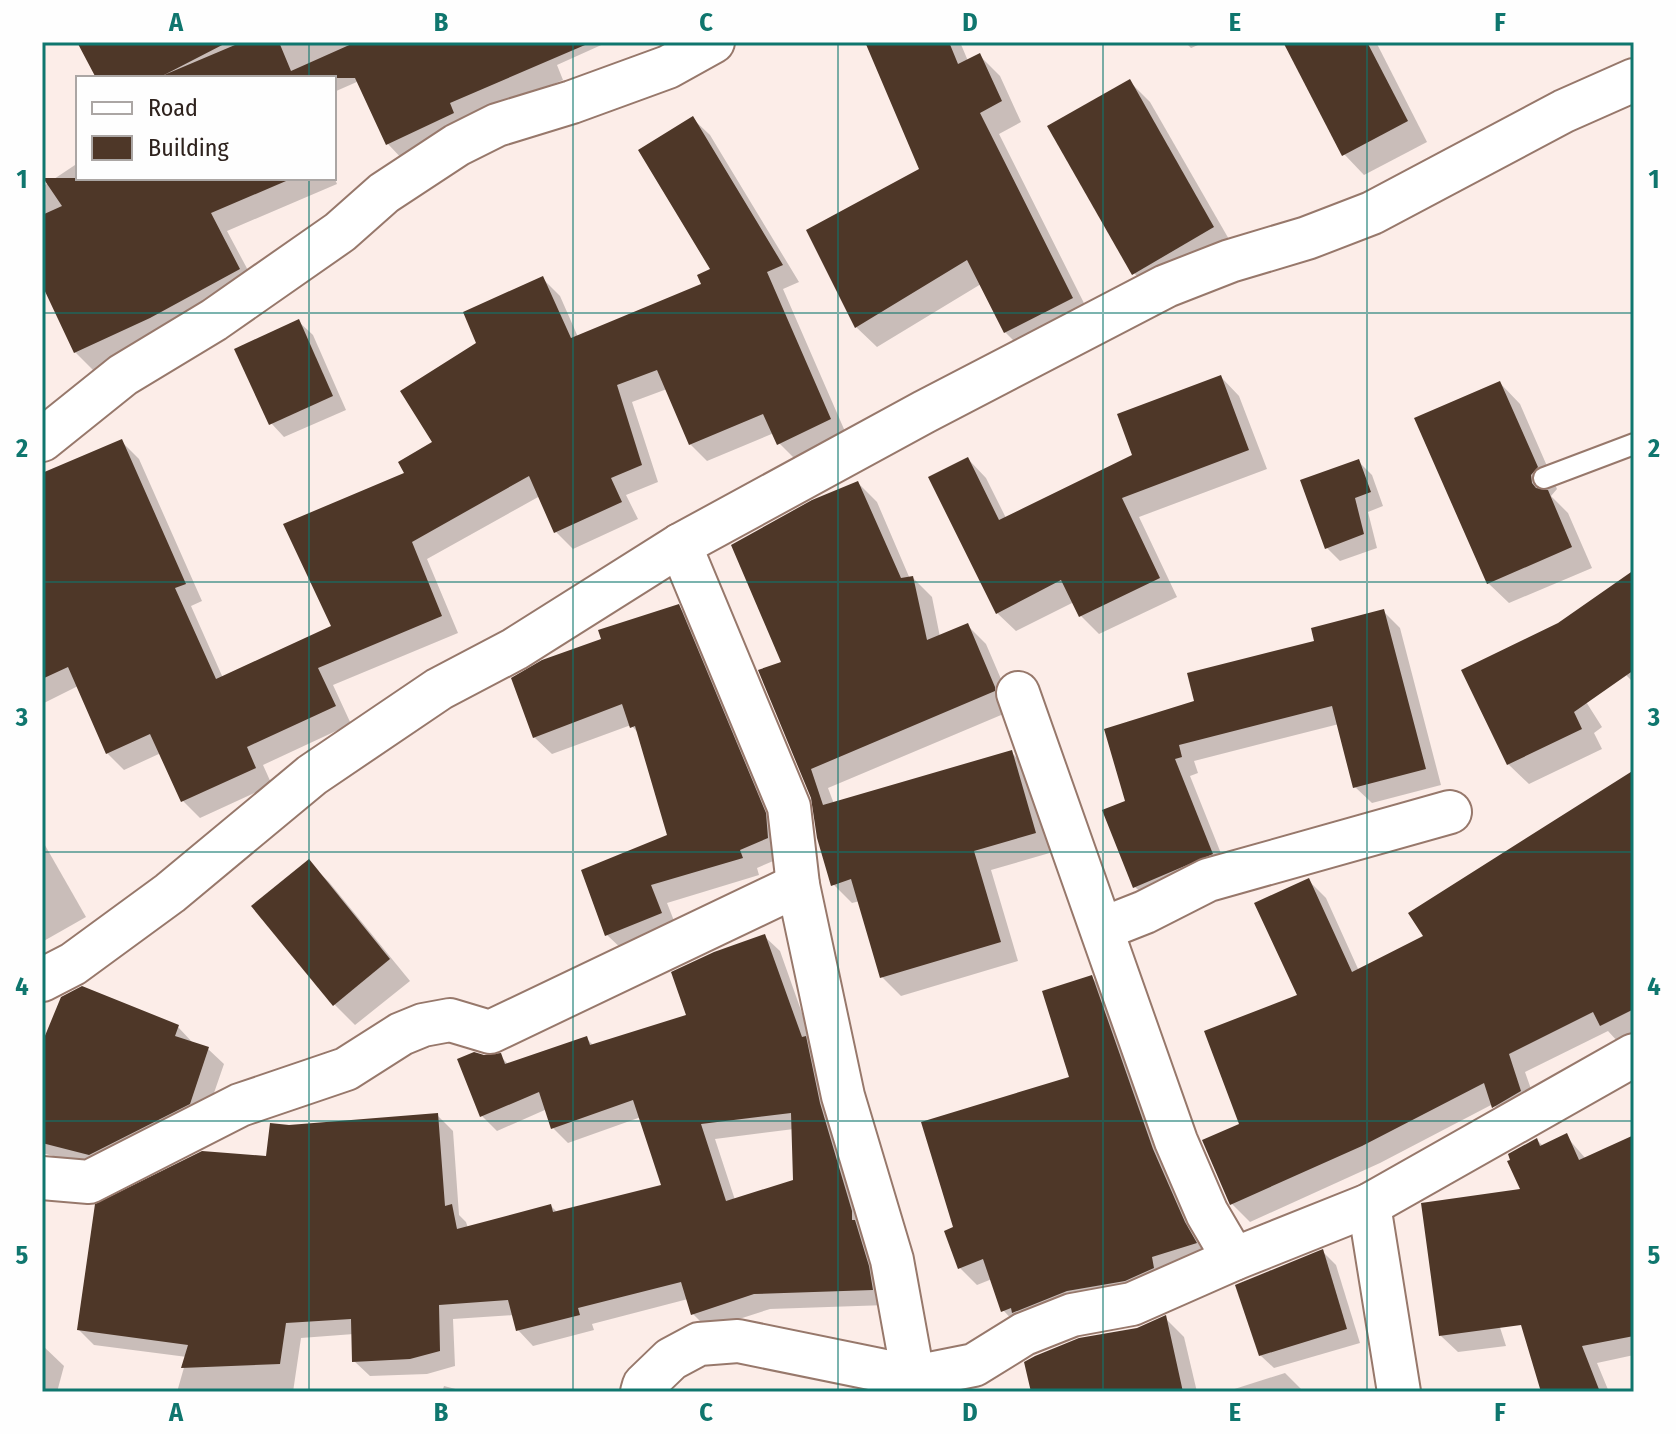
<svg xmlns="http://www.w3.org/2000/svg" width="1676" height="1434" font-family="'Fira Sans Condensed',sans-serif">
<rect width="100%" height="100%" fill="#fcede8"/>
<g fill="#0003" fill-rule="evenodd">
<path d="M79,42H608L557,65L563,80L466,121L405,162L388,144L359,81L334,92V78H98Z"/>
<path d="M867,42H960L968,61L980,56L1000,76L1021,122L999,134L1092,319L1026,353L1005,332L981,284L877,347L856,327L921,170Z"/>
<path d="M1185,42H1205L1191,48Z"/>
<path d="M1286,42H1376L1427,142L1364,175L1344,154Z"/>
<path d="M1129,81L1150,102L1234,248L1154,294L1134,273Z"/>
<path d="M693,119L710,135L799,282L783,289L847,436L796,460L779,443L774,433L707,461L690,444L667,389L632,402L658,482L626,495L638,519L573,549L556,532L540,496L427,559L458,633L333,685L351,724L263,765L272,785L200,818L183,801L161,753L124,770L107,753L78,686L42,704V501L122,442L139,459L202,601L191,606L223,678L334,627L407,474L435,443L479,344L543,279L560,296L578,337L704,285L713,269Z"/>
<path d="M78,163V178L334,177L337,184L227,231L257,287L168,335L93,370L75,352L42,281V187Z"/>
<path d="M299,322L313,335L346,410L284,437L271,423Z"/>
<path d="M1221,377L1239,396L1267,469L1139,517L1177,597L1099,634L1080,615L1074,602L1016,631L997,613L968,459L986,478L1006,518L1135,456Z"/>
<path d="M1500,383L1520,404L1557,489L1551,496L1568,513L1592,568L1509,603L1488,583Z"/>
<path d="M1359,462L1372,475L1383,506L1368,512L1377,548L1340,561L1326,547Z"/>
<path d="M858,483L877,502L910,579L913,578L932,597L940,637L967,625L986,644L1013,707V710L828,788L834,804L1011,752L1030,771L1053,852L991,870L1018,961L901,996L882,977L860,901L852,903L833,884L784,664Z"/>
<path d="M1634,573V683L1626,675Z"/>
<path d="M678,606L696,624L782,832L785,856L757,868L759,875L667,903L678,931L625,952L607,935L670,836L639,734L631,725L552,754L534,737L603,640Z"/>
<path d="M1383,611L1400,628L1441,785L1372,803L1355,787L1339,724L1194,761L1198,773L1190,776L1228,871L1152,903L1135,887L1128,802L1196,703Z"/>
<path d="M1557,656L1602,727L1594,733L1602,749L1529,784L1508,764Z"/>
<path d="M1634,786V1035L1619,1043L1608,1031L1525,1072L1538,1109L1512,1124L1493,1104L1380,1163L1250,1222L1232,1204L1242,1125L1300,996L1308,880L1326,898L1359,971L1426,937Z"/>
<path d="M42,840L86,917L42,942Z"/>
<path d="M308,862L329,882L410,981L355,1025L335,1005L254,906Z"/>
<path d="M764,936L780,951L814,1047L887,1305L770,1309L708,1329L693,1314L688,1299L592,1324L594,1330L533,1346L518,1330L514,1315L453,1319L455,1366L427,1374L370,1376L354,1361V1334L301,1338L293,1392H177L187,1357L94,1345L79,1330L268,1158L289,1127L437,1115L453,1131L459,1215L466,1222L468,1228L551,1206L558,1213L663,1186L641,1117L568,1143L553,1128L547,1109L497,1131L482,1116L484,1057L500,1056L509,1065L586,1038L594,1046L688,1016ZM794,1129L795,1181L735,1200L715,1139Z"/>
<path d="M1091,977L1109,995L1212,1260L1020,1328L1003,1310L992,1279L977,1285L960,1268L956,1229L1072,1078Z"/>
<path d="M178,1027L193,1043L208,1049L224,1064L205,1119L105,1170L42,1153V1048Z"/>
<path d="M1566,1136L1586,1159L1634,1137V1355L1597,1363L1609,1392H1538L1543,1390L1515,1300L1494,1309L1506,1346L1458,1352L1441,1336L1523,1191L1537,1140L1543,1146Z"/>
<path d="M1323,1252L1336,1265L1360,1343L1274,1368L1260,1355Z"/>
<path d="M1165,1318L1184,1337L1197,1392H1033L1137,1329Z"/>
<path d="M42,1345L64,1366L57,1392H42Z"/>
<path d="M1285,1373L1304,1392H1225Z"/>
<path d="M444,1386L467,1392H442Z"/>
</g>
<g fill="#4e3728" fill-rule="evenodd">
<path d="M77,42H228L164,75L242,42H279L291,71L356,42H592L450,103L454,113L386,145L355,78H96Z"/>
<path d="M865,42H949L958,64L980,53L1002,101L980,113L1073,298L1004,333L967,260L855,328L806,230L919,169Z"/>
<path d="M1283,42H1367L1408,121L1342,156Z"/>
<path d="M1130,79L1214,227L1132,275L1047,126Z"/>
<path d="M693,116L783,265L767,272L831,419L777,445L763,414L689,445L657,370L617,385L642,465L611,478L622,502L554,533L529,476L412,542L442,616L318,668L336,706L247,747L256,768L181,802L150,734L106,754L68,667L42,679V473L122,439L186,584L175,588L216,679L331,626L283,524L404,473L398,462L432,442L400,391L476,343L463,312L543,276L571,338L701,284L697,275L710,269L638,150Z"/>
<path d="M43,178H293L211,213L240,269L150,318L74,353L42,285V215L62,206Z"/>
<path d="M299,319L333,396L269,425L234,349Z"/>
<path d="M1221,375L1249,450L1122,498L1160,578L1079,617L1061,580L996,614L928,477L968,457L999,520L1132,455L1117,414Z"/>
<path d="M1500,381L1538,467L1531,475L1532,483L1536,488L1548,490L1572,547L1487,584L1414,418Z"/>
<path d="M1359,459L1371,492L1355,498L1364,534L1325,549L1300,480Z"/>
<path d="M858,481L901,578L913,576L927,640L968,623L995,687V691L811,769L823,805L1012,750L1036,833L974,851L1001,942L880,978L851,879L831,886L817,838L811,798L758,670L781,662L731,545L812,500Z"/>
<path d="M1634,570V670L1574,712L1582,729L1507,765L1461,670L1558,623Z"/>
<path d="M679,604L766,813L768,838L740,850L743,858L651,885L662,913L605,936L581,870L667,835L635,726L630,728L622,704L533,738L511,678L542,660L601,639L598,630Z"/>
<path d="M1384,609L1426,769L1353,788L1332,706L1179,745L1182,757L1175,759L1213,854L1133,888L1102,810L1125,801L1104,729L1194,701L1187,673L1314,641L1311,628Z"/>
<path d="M1634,770V1009L1600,1026L1593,1012L1509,1054L1521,1091L1492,1108L1484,1083L1362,1146L1230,1205L1202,1140L1239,1124L1204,1031L1297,995L1254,903L1309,878L1352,972L1423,936L1408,913Z"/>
<path d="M309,859L390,959L333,1006L251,906Z"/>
<path d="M765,934L802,1037L806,1036L820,1103L852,1211V1220H855L869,1266L873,1290L754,1294L691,1315L681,1282L578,1308L580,1315L516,1331L508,1300L439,1305L440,1351L410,1359L352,1362L351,1319L286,1323L280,1364L181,1368L188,1345L77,1330L95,1204L202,1151L266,1156L270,1123L289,1125L438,1113L445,1206L452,1204L457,1229L551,1204L553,1212L661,1185L633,1100L551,1129L539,1092L480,1117L457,1059L474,1052L484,1055L501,1053L505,1064L587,1036L590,1045L686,1015L671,972L714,952ZM791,1113L793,1180L726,1201L701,1124Z"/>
<path d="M1092,975L1153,1149L1185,1222L1197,1243L1152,1257L1154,1268L1125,1281L1067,1291L1012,1313L1011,1308L1001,1312L983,1259L958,1269L944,1231L953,1227L921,1122L1069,1077L1042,991Z"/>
<path d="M82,986L179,1025L175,1036L209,1047L190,1104L89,1155L42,1143V1043L61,997Z"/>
<path d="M1567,1133L1579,1160L1634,1135V1336L1582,1346L1600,1392H1541L1521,1325L1439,1336L1421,1203L1520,1189L1507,1161L1510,1160L1508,1154L1537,1138L1540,1146Z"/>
<path d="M1323,1249L1347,1329L1259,1356L1235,1285Z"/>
<path d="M1166,1315L1183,1392H1031L1024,1362L1035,1356L1079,1338L1137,1328Z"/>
</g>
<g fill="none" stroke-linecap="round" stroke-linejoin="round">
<defs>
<path id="service" d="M1544,478L1634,444"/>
<g id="minor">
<path d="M42,440L123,375L214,320L340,232L384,193L457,145L497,125L572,102L668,67L713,42"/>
<path d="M680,545L789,807L798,885L843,1096L892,1260L916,1392"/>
<path d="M1018,693L1176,1141L1207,1213L1234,1259"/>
<path d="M1102,929L1145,912L1208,880L1450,812"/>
<path d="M42,980L73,964L170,893L312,775L439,689L515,649L680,545L924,412L1166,286L1230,261L1307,238L1372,213L1564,111L1634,80"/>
<path d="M42,1178L89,1182L240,1105L346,1069L401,1034L423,1025L450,1020L490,1032L798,885"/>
<path d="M1369,1205L1399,1392"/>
<path d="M642,1392L644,1385L671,1359L699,1344L738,1341L914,1377L974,1365L1024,1334L1072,1315L1132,1304L1234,1259L1369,1205L1634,1055"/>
</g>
</defs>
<use href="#service" stroke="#97786b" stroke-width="24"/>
<use href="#minor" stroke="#97786b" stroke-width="46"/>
<use href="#service" stroke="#fff" stroke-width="20"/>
<use href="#minor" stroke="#fff" stroke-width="42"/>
</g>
<path fill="none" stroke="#0f766e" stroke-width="2" stroke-opacity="0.55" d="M309,42V78M573,42V1392M838,42V1392M1103,42V1392M1367,42V1392M309,178V1392M42,313H1634M42,582H1634M42,852H1634M42,1121H1634"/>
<rect width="1676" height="1434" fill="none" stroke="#fefefe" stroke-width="88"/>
<rect x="76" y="76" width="260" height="104" fill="#fefefe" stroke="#aba6a4" stroke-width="2"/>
<rect x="92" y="102" width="40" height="12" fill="#ffffff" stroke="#aba6a4" stroke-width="2"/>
<text x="148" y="116" font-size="24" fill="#2e221d">Road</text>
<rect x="92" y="136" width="40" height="24" fill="#4e3728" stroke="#aba6a4" stroke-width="2"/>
<text x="148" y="156" font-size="24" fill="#2e221d">Building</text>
<rect x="44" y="44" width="1588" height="1346" fill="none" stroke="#0f766e" stroke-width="3"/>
<g font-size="26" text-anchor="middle" font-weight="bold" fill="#0f766e">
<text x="176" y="31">A</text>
<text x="441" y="31">B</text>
<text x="706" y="31">C</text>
<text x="970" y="31">D</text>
<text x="1235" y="31">E</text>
<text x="1500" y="31">F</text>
<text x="22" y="188">1</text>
<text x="1654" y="188">1</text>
<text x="22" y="457">2</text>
<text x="1654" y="457">2</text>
<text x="22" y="726">3</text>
<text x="1654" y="726">3</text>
<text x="22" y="995">4</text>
<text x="1654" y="995">4</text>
<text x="22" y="1264">5</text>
<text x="1654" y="1264">5</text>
<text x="176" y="1421">A</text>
<text x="441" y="1421">B</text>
<text x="706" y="1421">C</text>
<text x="970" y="1421">D</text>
<text x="1235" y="1421">E</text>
<text x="1500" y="1421">F</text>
</g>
</svg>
